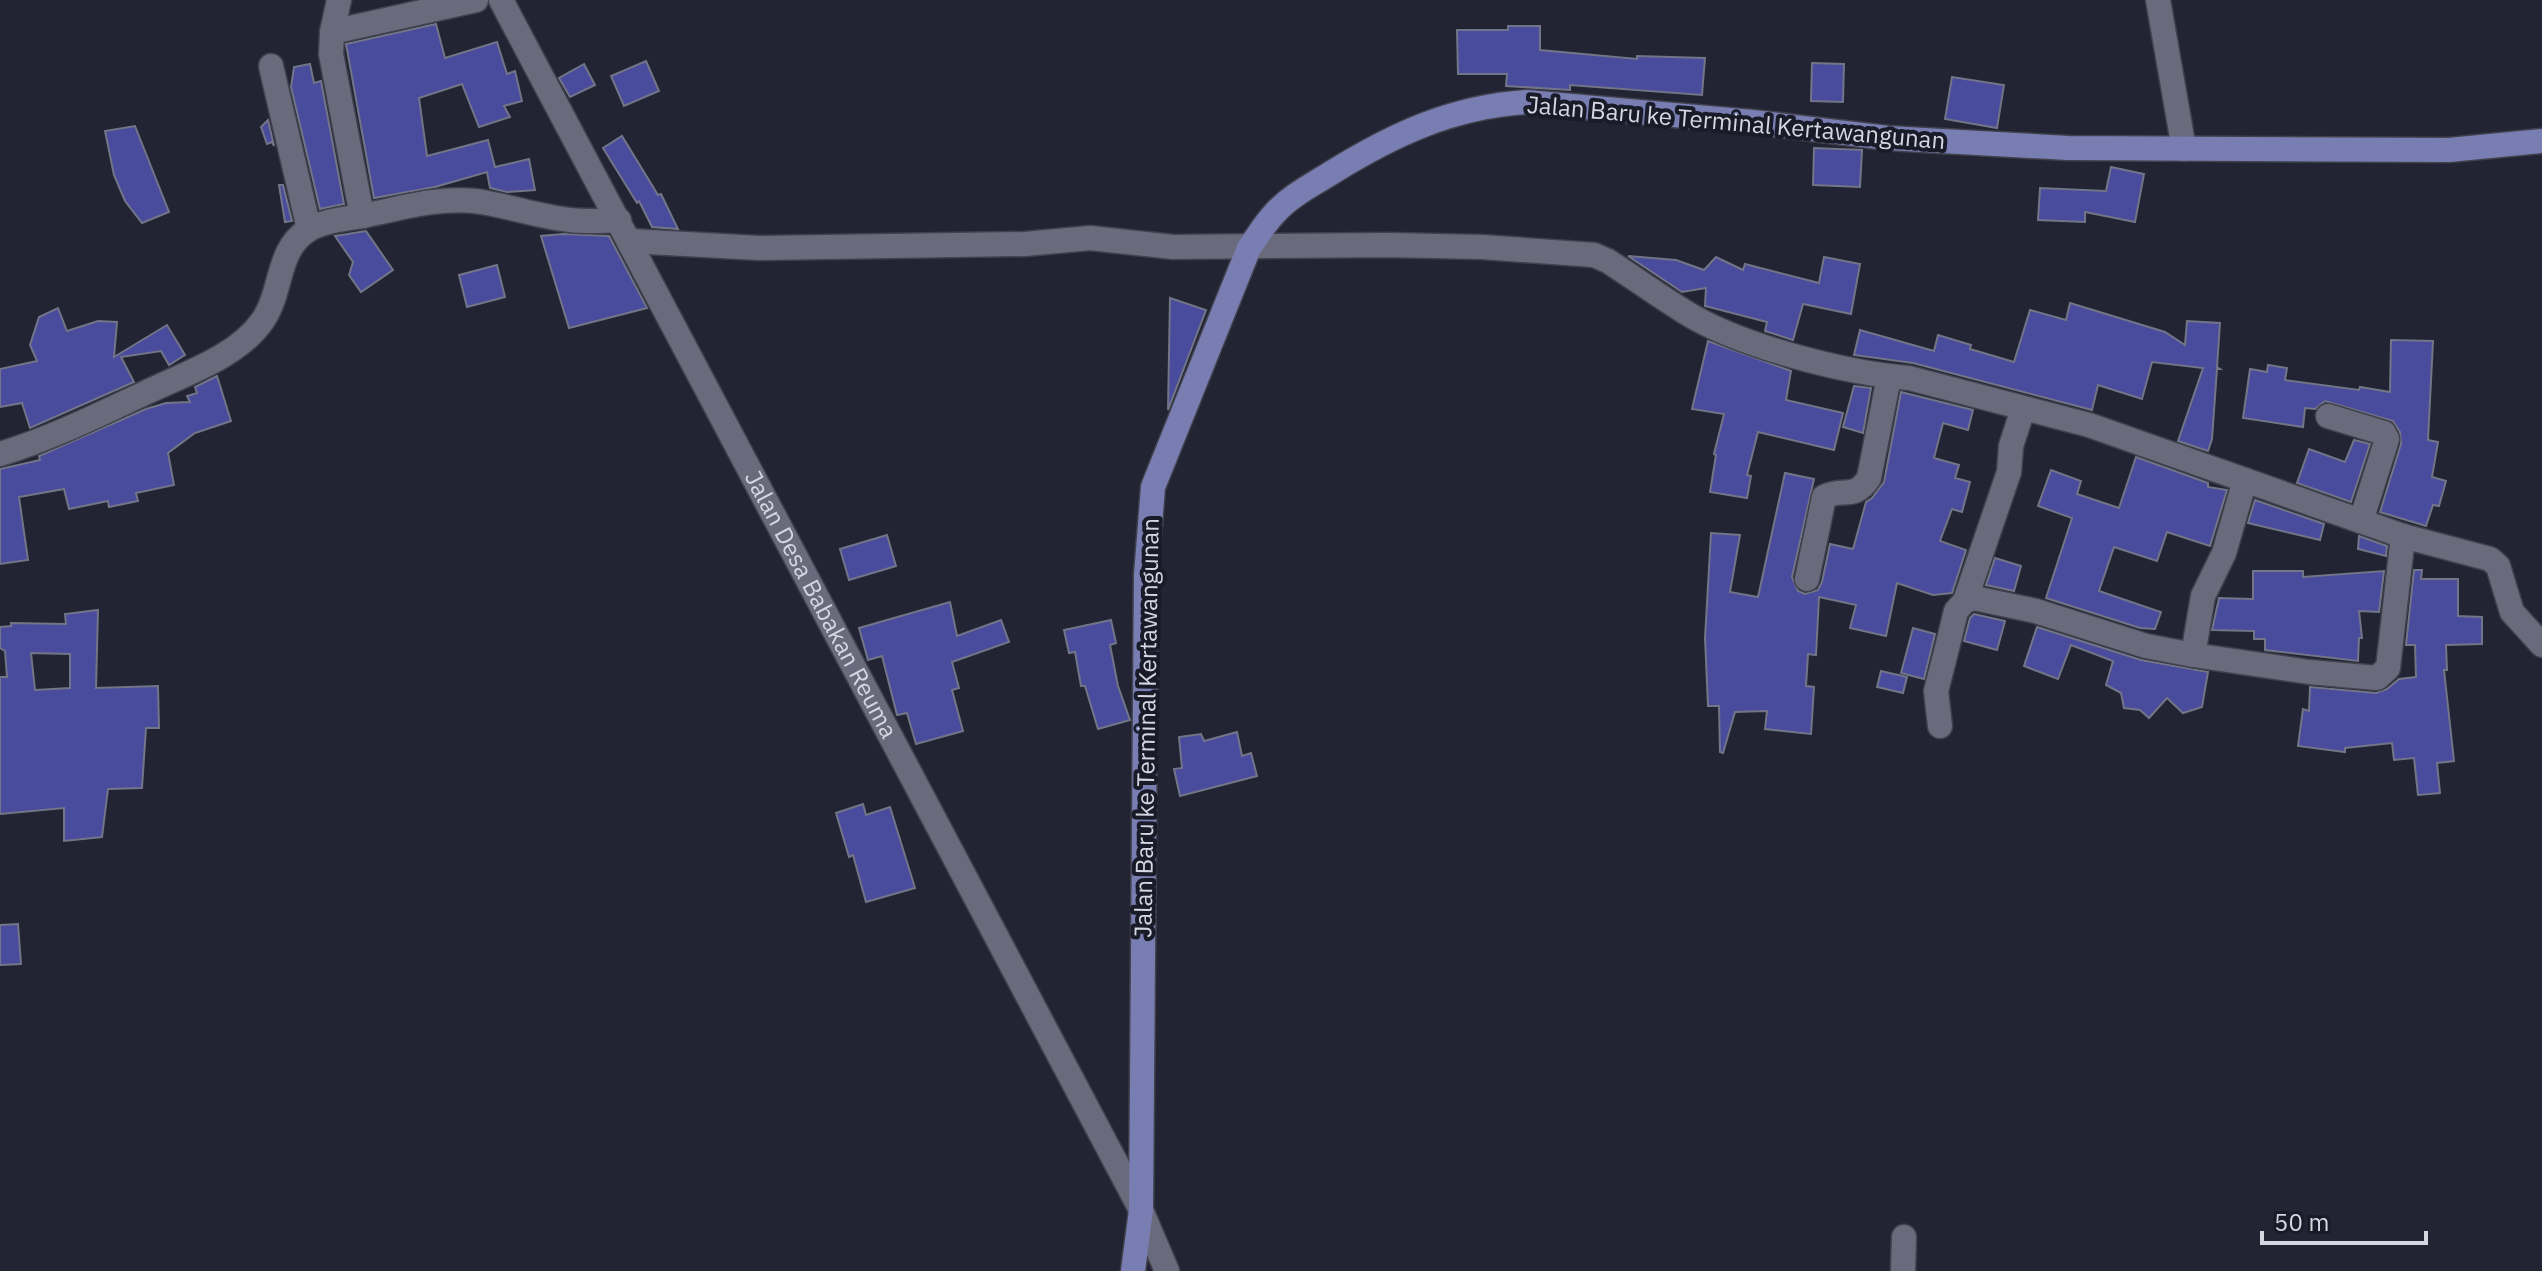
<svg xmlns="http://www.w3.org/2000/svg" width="2542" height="1271" font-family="'IBM Plex Sans',sans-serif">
<rect width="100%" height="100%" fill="#222433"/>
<g fill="#494b9c" stroke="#727587" stroke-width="2" fill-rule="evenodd">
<path d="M436,24L445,58L497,42L507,74L515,71L522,101L504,106L510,117L479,127L462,84L419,98L427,156L488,140L495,167L529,159L535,190L507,192L490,188L487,172L435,187L374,198L346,44Z"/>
<path d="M1508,26H1540V50L1637,59V56L1705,58L1702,95L1570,85V90L1506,86L1507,74H1458L1457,30H1508Z"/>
<path d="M646,61L659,91L624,106L611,76Z"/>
<path d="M1812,63L1844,64L1843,102L1811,101Z"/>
<path d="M310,64L314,83L321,81L344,204L320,209L291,87L294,67Z"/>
<path d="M584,64L595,85L570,97L559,78Z"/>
<path d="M1952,77L2004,85L1997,128L1945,119Z"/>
<path d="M268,120L274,146L272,142L267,144L261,127Z"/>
<path d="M135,126L169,212L142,223L125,201L114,175L105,131Z"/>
<path d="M622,136L658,195L661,194L678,229L652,227L639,201L637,203L603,148Z"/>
<path d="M1814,148L1862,150L1860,187L1813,185Z"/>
<path d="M2111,167L2144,174L2135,222L2085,212V222L2038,220L2040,188L2106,191Z"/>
<path d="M279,185H283L292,221L285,222Z"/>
<path d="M366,231L393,270L361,292L349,275L353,262L335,236Z"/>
<path d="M563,234L609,236L647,308L569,328L541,236Z"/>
<path d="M1628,256L1676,260L1704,270L1716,257L1743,270L1745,264L1819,283L1824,257L1860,264L1851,314L1803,304L1793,340L1765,331L1767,322L1705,306L1706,288L1682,292Z"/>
<path d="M497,265L505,297L467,307L459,275Z"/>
<path d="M1170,298L1206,310L1168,410Z"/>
<path d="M2070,303L2165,332L2185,345L2187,321L2220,323L2217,367L2220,369H2217L2212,439L2208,451L2178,441L2203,368L2152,362L2142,399L2098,385L2092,410L1913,363L1854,355L1860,330L1934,351L1938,335L1971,345L1970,349L2014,362L2030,310L2066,320Z"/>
<path d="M58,308L67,331L98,321L117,322L114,357L167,325L185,355L169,365L161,351L121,357L134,382L30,428L22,403L0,407V369L37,361L30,345L39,317Z"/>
<path d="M2391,340L2433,341L2428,440L2438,442L2432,477L2446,481L2439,506L2433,505L2426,526L2380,512L2401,444L2400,432L2393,421L2325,401L2315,409L2305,408L2303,427L2243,418L2250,369L2267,372L2268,365L2287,368L2285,380L2359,390L2360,387L2390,392Z"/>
<path d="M1708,341L1791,371L1786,400L1843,413L1834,450L1758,432L1747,475L1751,476L1747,498L1710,492L1716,455L1714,454L1724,414L1692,409Z"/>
<path d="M217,376L231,421L195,433L168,453L174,485L136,493L138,501L109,507L108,501L69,509L64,489L19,497L28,560L0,564V469L40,460L39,456L146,409L166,403L190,402L187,396L197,393L195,387Z"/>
<path d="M1854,386L1871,388L1863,433L1843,427Z"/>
<path d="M1901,392L1973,410L1968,430L1943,423L1934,458L1959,465L1955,478L1970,482L1962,512L1952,509L1940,541L1966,550L1952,593L1933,595L1897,583L1886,636L1850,628L1856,605L1819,597L1816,655L1808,654L1806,686L1814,687L1811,734L1765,729L1767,711L1735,712L1723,753L1720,752L1719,706H1708L1705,638L1711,533L1740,535L1730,592L1758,597L1785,473L1814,479L1792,577L1798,591L1805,594L1818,590L1822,582L1830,544L1853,549L1866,502L1872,498L1884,482Z"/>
<path d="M2354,440L2370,444L2351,502L2297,483L2309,449L2345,462Z"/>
<path d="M2136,457L2208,483V487L2227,490L2210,546L2167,532L2157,561L2114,547L2099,591L2161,612L2155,629L2140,628L2046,598L2072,518L2038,506L2051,470L2081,481L2077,494L2119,508Z"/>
<path d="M2255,500L2324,524L2320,540L2248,523Z"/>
<path d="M887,535L896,566L849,580L840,549Z"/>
<path d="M2359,536L2387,546L2386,556L2358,549Z"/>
<path d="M1995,558L2021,566L2014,591L1986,585Z"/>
<path d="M2414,570H2422L2421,579H2458V616L2482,617V644L2446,645L2447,670H2444L2454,761L2437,763L2440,793L2418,795L2414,758L2394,760L2392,743L2345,748V752L2298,746L2303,709L2309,711L2310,687L2376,693L2387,689L2399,679L2416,677L2415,645H2406Z"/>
<path d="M2253,571H2303V577L2384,571L2379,612L2359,611L2362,638H2359L2358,661L2265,650V639H2254V631L2212,630L2219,598L2253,599Z"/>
<path d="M950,602L957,636L1001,620L1009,642L952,662L959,688L952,690L963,731L916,744L907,713L897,715L882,656L868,660L859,628Z"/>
<path d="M98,610L96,688L158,686L159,728H146L142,788L108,789L102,837L64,841V808L0,814V677H7L5,651L0,648V627L11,626V623L66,624L65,614ZM31,653L70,654V688L35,690Z"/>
<path d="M1974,614L2005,621L1997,650L1964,641L1970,618Z"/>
<path d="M1111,620L1116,643L1110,645L1118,686L1130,720L1098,729L1085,686H1081L1075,652L1069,653L1064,630Z"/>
<path d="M2037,627L2141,660L2208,672L2202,707L2183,713L2167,698L2149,718L2140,710L2124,708L2121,693L2106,685L2113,661L2071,645L2058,679L2024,666Z"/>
<path d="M1913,628L1935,634L1924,679L1901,673Z"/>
<path d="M1881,671L1907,677L1903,693L1877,687Z"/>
<path d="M1237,732L1242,756L1251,753L1257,776L1180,796L1174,769L1182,768L1179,737L1201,734L1204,741Z"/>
<path d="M863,804L866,815L890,807L915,888L866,902L853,855L849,857L836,813Z"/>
<path d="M18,924L21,964L0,965V925Z"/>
</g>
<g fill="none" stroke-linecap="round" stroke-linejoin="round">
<defs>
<g id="minor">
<path d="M339,0L332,32L331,54L362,216"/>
<path id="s1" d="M501,0L1141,1210L1167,1271"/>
<path d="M2158,0L2184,149"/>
<path d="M332,32L476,0"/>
<path d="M271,66L309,229"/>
<path d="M630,241L759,248L1025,244L1090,238L1173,247L1388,245L1482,247L1594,255L1608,261C1634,278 1659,296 1685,312C1739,346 1845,373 1909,378L2089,425L2403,536L2490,559L2498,566L2512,612L2542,645"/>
<path d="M2328,416L2384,433L2387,439L2361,521"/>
<path d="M0,454C50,439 98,415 145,393C184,374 238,357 263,320C283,291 276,250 308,230C323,220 349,219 367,215C402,208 439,197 475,201C507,205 538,217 570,220C586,222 603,221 619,220"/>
<path d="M1807,579L1824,497C1842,487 1854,501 1869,478L1889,377"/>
<path d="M1965,601L2009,472L2011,446L2023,409"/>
<path d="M2193,655L2203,596L2224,553L2245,480"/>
<path d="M1940,726L1936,691L1948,644L1956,611L1965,601L1974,598L2036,611L2146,646L2193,655L2309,672L2377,678L2388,668L2403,536"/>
<path d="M1903,1271L1904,1237"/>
</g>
<path id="major" d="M1133,1271L1141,1210L1146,575L1153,487L1249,248C1257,237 1265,223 1275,213C1290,196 1312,185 1331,173C1394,134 1452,107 1527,102L1753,122L1888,138L2068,148L2449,150L2542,141"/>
</defs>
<use href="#minor" stroke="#40414d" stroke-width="27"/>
<use href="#major" stroke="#40414d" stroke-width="27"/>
<use href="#minor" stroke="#696b7d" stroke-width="24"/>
<use href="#major" stroke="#797eb2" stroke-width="24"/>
</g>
<g text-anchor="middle" stroke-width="8" stroke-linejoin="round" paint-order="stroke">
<g font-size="24" fill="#d4d6e0" stroke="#191b29">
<text transform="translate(1736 123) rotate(5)" y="8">Jalan Baru ke Terminal Kertawangunan</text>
<text dy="8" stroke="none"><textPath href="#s1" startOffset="684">Jalan Desa Babakan Reuma</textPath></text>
<text transform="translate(1147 728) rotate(-89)" y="8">Jalan Baru ke Terminal Kertawangunan</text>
</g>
</g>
<path d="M2262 1231v12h164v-12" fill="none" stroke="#d4d6e0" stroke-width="4"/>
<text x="2274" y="1231" font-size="24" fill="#d4d6e0" stroke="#191b29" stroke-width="6" paint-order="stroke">50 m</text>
</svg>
